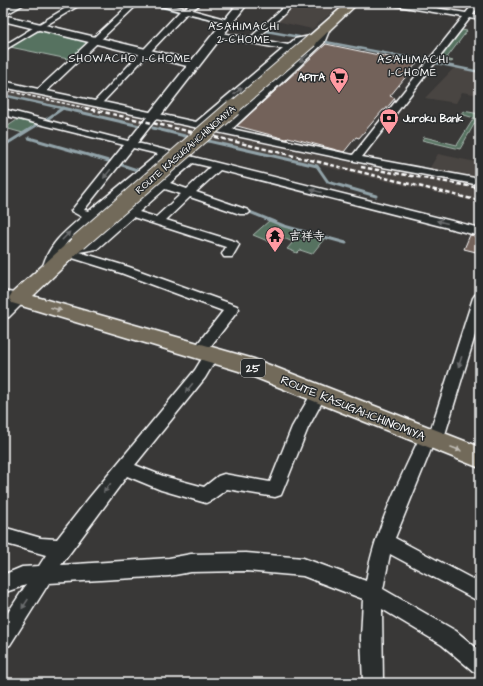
<svg xmlns="http://www.w3.org/2000/svg" width="483" height="686" font-family="'Architects Daughter','Klee One',sans-serif">
<rect width="100%" height="100%" fill="#393837"/>
<filter id="ink" filterUnits="userSpaceOnUse"><feTurbulence type="fractalNoise" baseFrequency=".025" numOctaves="2"/><feDisplacementMap in="SourceGraphic" scale="8" xChannelSelector="R" yChannelSelector="G"/><feConvolveMatrix kernelMatrix="1 2 1 2 8 2 1 2 1" color-interpolation-filters="sRGB"/></filter>
<g filter="url(#ink)">
<g fill="#4a4542">
<path d="M301,3H343L312,29L276,21L292,7L310,10L315,6Z"/>
<path d="M455,67L480,72V95L462,92L456,103L425,98Z"/>
<path d="M3,86L148,117L142,125L3,94Z"/>
<path d="M159,120L353,163L480,188V203L153,127Z"/>
<path d="M438,154L480,163V180L428,171Z"/>
</g>
<g fill="#567260" stroke="#aab8b0">
<path d="M43,30L88,41L89,43L73,57L68,59L10,47L39,31Z"/>
<path d="M462,30L467,31L446,59L453,61L451,62L440,59Z"/>
<path d="M463,111L480,114L460,149L422,140L424,137L457,145L474,118L461,114Z"/>
<path d="M20,118L38,123L23,133L5,128Z"/>
<path d="M270,220L283,226L324,239L312,254L300,250L297,253L287,249L293,242L281,237L275,244L253,235Z"/>
</g>
<g fill="none" stroke-linecap="round" stroke-linejoin="round">
<g stroke="#92a3a9" stroke-width="2.5">
<path d="M145,3L155,5"/>
<path d="M158,6L177,11"/>
<path d="M189,14L223,22"/>
<path d="M231,24L259,29"/>
<path d="M266,31L299,37"/>
<path d="M326,42L426,61"/>
<path d="M436,63L480,72"/>
<path d="M3,95L66,109"/>
<path d="M61,109L63,108"/>
</g>
<g stroke="#92a3a9" stroke-width="3">
<path d="M62,108L140,126"/>
<path d="M47,119L63,108"/>
<path d="M153,128L193,138"/>
<path d="M29,138L112,162"/>
<path d="M204,140L317,166L328,182L376,196"/>
<path d="M3,146L40,123"/>
<path d="M119,164L137,170"/>
<path d="M228,203L284,226L346,243"/>
</g>
</g>
<g fill="#73625a" stroke="#fff">
<path d="M326,44L417,63L390,96L395,98L385,110H383L359,138L356,137L344,152L288,137L286,139L237,126Z"/>
<path d="M470,235L480,237V253L464,249Z"/>
</g>
<g fill="none" stroke-linecap="round" stroke-linejoin="round">
<defs>
<g id="street">
<path d="M17,3H26L3,16V11Z"/>
<path d="M74,3H83L3,51V46Z"/>
<path d="M131,3H139L47,91L95,101L180,11L150,3H163L185,8L193,3H202L192,10L232,21L228,23L187,13L185,15L103,102L196,122L283,49L215,36V32L250,38L288,3H296L257,39L288,45L295,39L315,35L319,37L322,29H325L329,31L324,43L232,129L353,155L463,17L392,5L388,3H405L466,13L474,3H480L473,15L480,16V20L470,18L362,157L480,179V185L383,167L156,119L137,143L480,228V236L220,170L196,192L248,210L250,212L248,214H240L190,197L166,220L237,242L239,245L232,257H224L222,254L226,247L133,217L97,249L79,252L129,267L237,306L239,309L237,312L203,356L198,357L193,356L191,352L223,311L121,273L63,255L61,252L66,246L90,243L96,238L183,160L167,156L68,241L57,256L52,273H44L42,270C47,246 64,232 82,217L71,211L124,145L3,115V109L128,141L147,117L3,87V81L38,89ZM318,38L316,42L222,127L205,124L301,43ZM133,148L158,154L89,211L84,210ZM193,163L210,167L187,189L170,183ZM165,189L181,194L156,217L139,212Z"/>
<path d="M3,291L24,295L26,298L24,301L19,302L3,299Z"/>
<path d="M480,294V319L443,441L441,446L432,447L395,538L480,583V602L390,554L383,589L456,631L480,651V674L473,671L442,645L382,609L383,683H363L361,638L363,599L303,576L246,571L191,572L169,576L49,583L10,645L3,648V620L26,585L3,593V575L22,567L39,566L46,555L3,543V527L41,538L57,539L89,498L195,370L206,352L211,351L216,352L218,356L205,378L135,465L163,476L204,487L218,476L224,474L270,482L292,427L314,389L319,387L324,389L327,393L308,428L281,495L275,497L227,489L212,500L206,503L161,490L127,476L61,565L169,558L191,554L246,553L303,558L366,581C374,532 400,478 422,433L430,432L473,298L475,295Z"/>
</g>
<g id="secondary">
<path d="M238,3H248L158,119L153,120L147,116L187,66L3,21V15L192,60Z"/>
<path d="M19,292L25,294L28,298L9,317L3,319V303L13,294Z"/>
</g>
<g id="primary">
<path d="M347,3H358L315,44H307L305,41L307,38Z"/>
<path d="M79,236L85,238L88,242L85,246L33,296L254,359L480,447V468L239,371L12,303L9,298L12,293L73,238Z"/>
</g>
</defs>
<use href="#street" stroke="#fff" stroke-width="3"/>
<use href="#secondary" stroke="#fff" stroke-width="3"/>
<use href="#primary" stroke="#fff" stroke-width="3"/>
<use href="#street" fill="#2a2d2e" fill-rule="evenodd"/>
<use href="#secondary" fill="#2a2d2e" fill-rule="evenodd"/>
<use href="#primary" fill="#726b5a" fill-rule="evenodd"/>
<path stroke="#fff" stroke-width="1.5" stroke-dasharray="3.5 1.5" stroke-linecap="butt" d="M3,90L90,109"/>
<g stroke="#fff" stroke-width="2.5" stroke-dasharray="4.5 2.5" stroke-linecap="butt">
<path d="M85,108L228,140L480,201"/>
<path d="M361,167L480,188"/>
</g>
<defs>
<path id="primary-bridge-far1" d="M232,109L311,41"/>
<path id="primary-bridge" d="M79,242L233,108"/>
</defs>
<use href="#primary-bridge-far1" stroke="#fff" stroke-width="14" stroke-linecap="butt"/>
<use href="#primary-bridge" stroke="#fff" stroke-width="18" stroke-linecap="butt"/>
<use href="#primary-bridge-far1" stroke="#726b5a" stroke-width="12"/>
<use href="#primary-bridge" stroke="#726b5a" stroke-width="16"/>
</g>
<defs><path id="oneway-solid" d="M-6-.8H1V-3.2L6.5 0L1 3.2V.8H-6Z"/></defs>
<g fill="#6a6c6d">
<use href="#oneway-solid" transform="translate(304 58) rotate(138)"/>
<use href="#oneway-solid" transform="translate(238 91) rotate(-40)"/>
<use href="#oneway-solid" transform="translate(107 174) rotate(129)"/>
<use href="#oneway-solid" transform="translate(316 191) rotate(-166)"/>
<use href="#oneway-solid" transform="translate(442 222) rotate(-166)"/>
<use href="#oneway-solid" transform="translate(66 236) rotate(-46)"/>
<use href="#oneway-solid" transform="translate(460 362) rotate(108)"/>
<use href="#oneway-solid" transform="translate(189 388) rotate(129)"/>
<use href="#oneway-solid" transform="translate(107 488) rotate(129)"/>
<use href="#oneway-solid" transform="translate(25 604) rotate(123)"/>
</g>
<g fill="#c0bcb5">
<use href="#oneway-solid" transform="translate(56 309) rotate(16)"/>
<use href="#oneway-solid" transform="translate(456 449) rotate(21)"/>
</g>
</g>
<defs>
<symbol id="supermarket-pin" viewBox="-11 -11 22 30"><path d="M0 17L-7.5 6A9.5 9.5 0 1 1 7.5 6Z" fill="#ff9aa2" stroke="#2a2d2e"/><path d="M-6-5.5h2.5l.6 2H6L4.5 2H-2.5L-4.4-4H-6ZM-1.5 3.2a1.3 1.3 0 1 0 .1 0ZM3 3.2a1.3 1.3 0 1 0 .1 0Z" fill="#111"/></symbol>
<symbol id="bank-pin" viewBox="-11 -11 22 30"><path d="M0 17L-7.5 6A9.5 9.5 0 1 1 7.5 6Z" fill="#ff9aa2" stroke="#2a2d2e"/><path d="M-6-4H6V4H-6ZM0-2.3a2.3 2.3 0 1 0 0 4.6a2.3 2.3 0 1 0 0-4.6Z" fill="#111"/></symbol>
<symbol id="temple-pin" viewBox="-11 -11 22 30"><path d="M0 17L-7.5 6A9.5 9.5 0 1 1 7.5 6Z" fill="#ff9aa2" stroke="#2a2d2e"/><path d="M0-6L5-2H3V0L6.5 2.5H4V6H1.5V3h-3V6H-4V2.5H-6.5L-3 0V-2H-5Z" fill="#111"/></symbol>
</defs>
<g fill-rule="evenodd">
<use href="#supermarket-pin" x="328" y="66" width="22" height="30"/>
<use href="#bank-pin" x="378" y="107" width="22" height="30"/>
<use href="#temple-pin" x="264" y="225" width="22" height="30"/>
</g>
<g text-anchor="middle" stroke-width="3" stroke-linejoin="round" paint-order="stroke">
<g font-size="10" font-weight="bold" fill="#fff" stroke="#2a2d2e" text-anchor="end">
<text x="325" y="81">APITA</text>
<text x="403" y="122" text-anchor="start">Juroku Bank</text>
</g>
<g font-size="10" fill="#fff" stroke="#2a2d2e">
<text transform="translate(185 149) rotate(-41)" y="4">ROUTE KASUGAI-ICHINOMIYA</text>
</g>
<g font-size="11" letter-spacing="1" fill="#fff" stroke="#2a2d2e">
<text x="244" y="30">ASAHIMACHI<tspan x="244" dy="13">2-CHOME</tspan></text>
<text x="130" y="62">SHOWACHO 1-CHOME</text>
<text x="413" y="63">ASAHIMACHI<tspan x="413" dy="13">1-CHOME</tspan></text>
</g>
<rect fill="#2a2d2e" stroke="#bfc0c0" stroke-width="1" x="241" y="359" width="24" height="18" rx="3"/>
<g font-size="11" font-weight="bold" fill="#fff">
<text x="253" y="372">25</text>
</g>
<g font-size="12" font-weight="bold" fill="#fff" stroke="#2a2d2e" text-anchor="start">
<text x="289" y="240">吉祥寺</text>
</g>
<g font-size="12" fill="#fff" stroke="#2a2d2e">
<text transform="translate(353 408) rotate(22)" y="4">ROUTE KASUGAI-ICHINOMIYA</text>
</g>
</g>
<rect width="483" height="686" fill="none" stroke="#2a2d2e" stroke-width="16"/>
<rect x="8" y="8" width="467" height="670" fill="none" stroke="#fff" stroke-width="1.5" filter="url(#ink)"/>
</svg>
